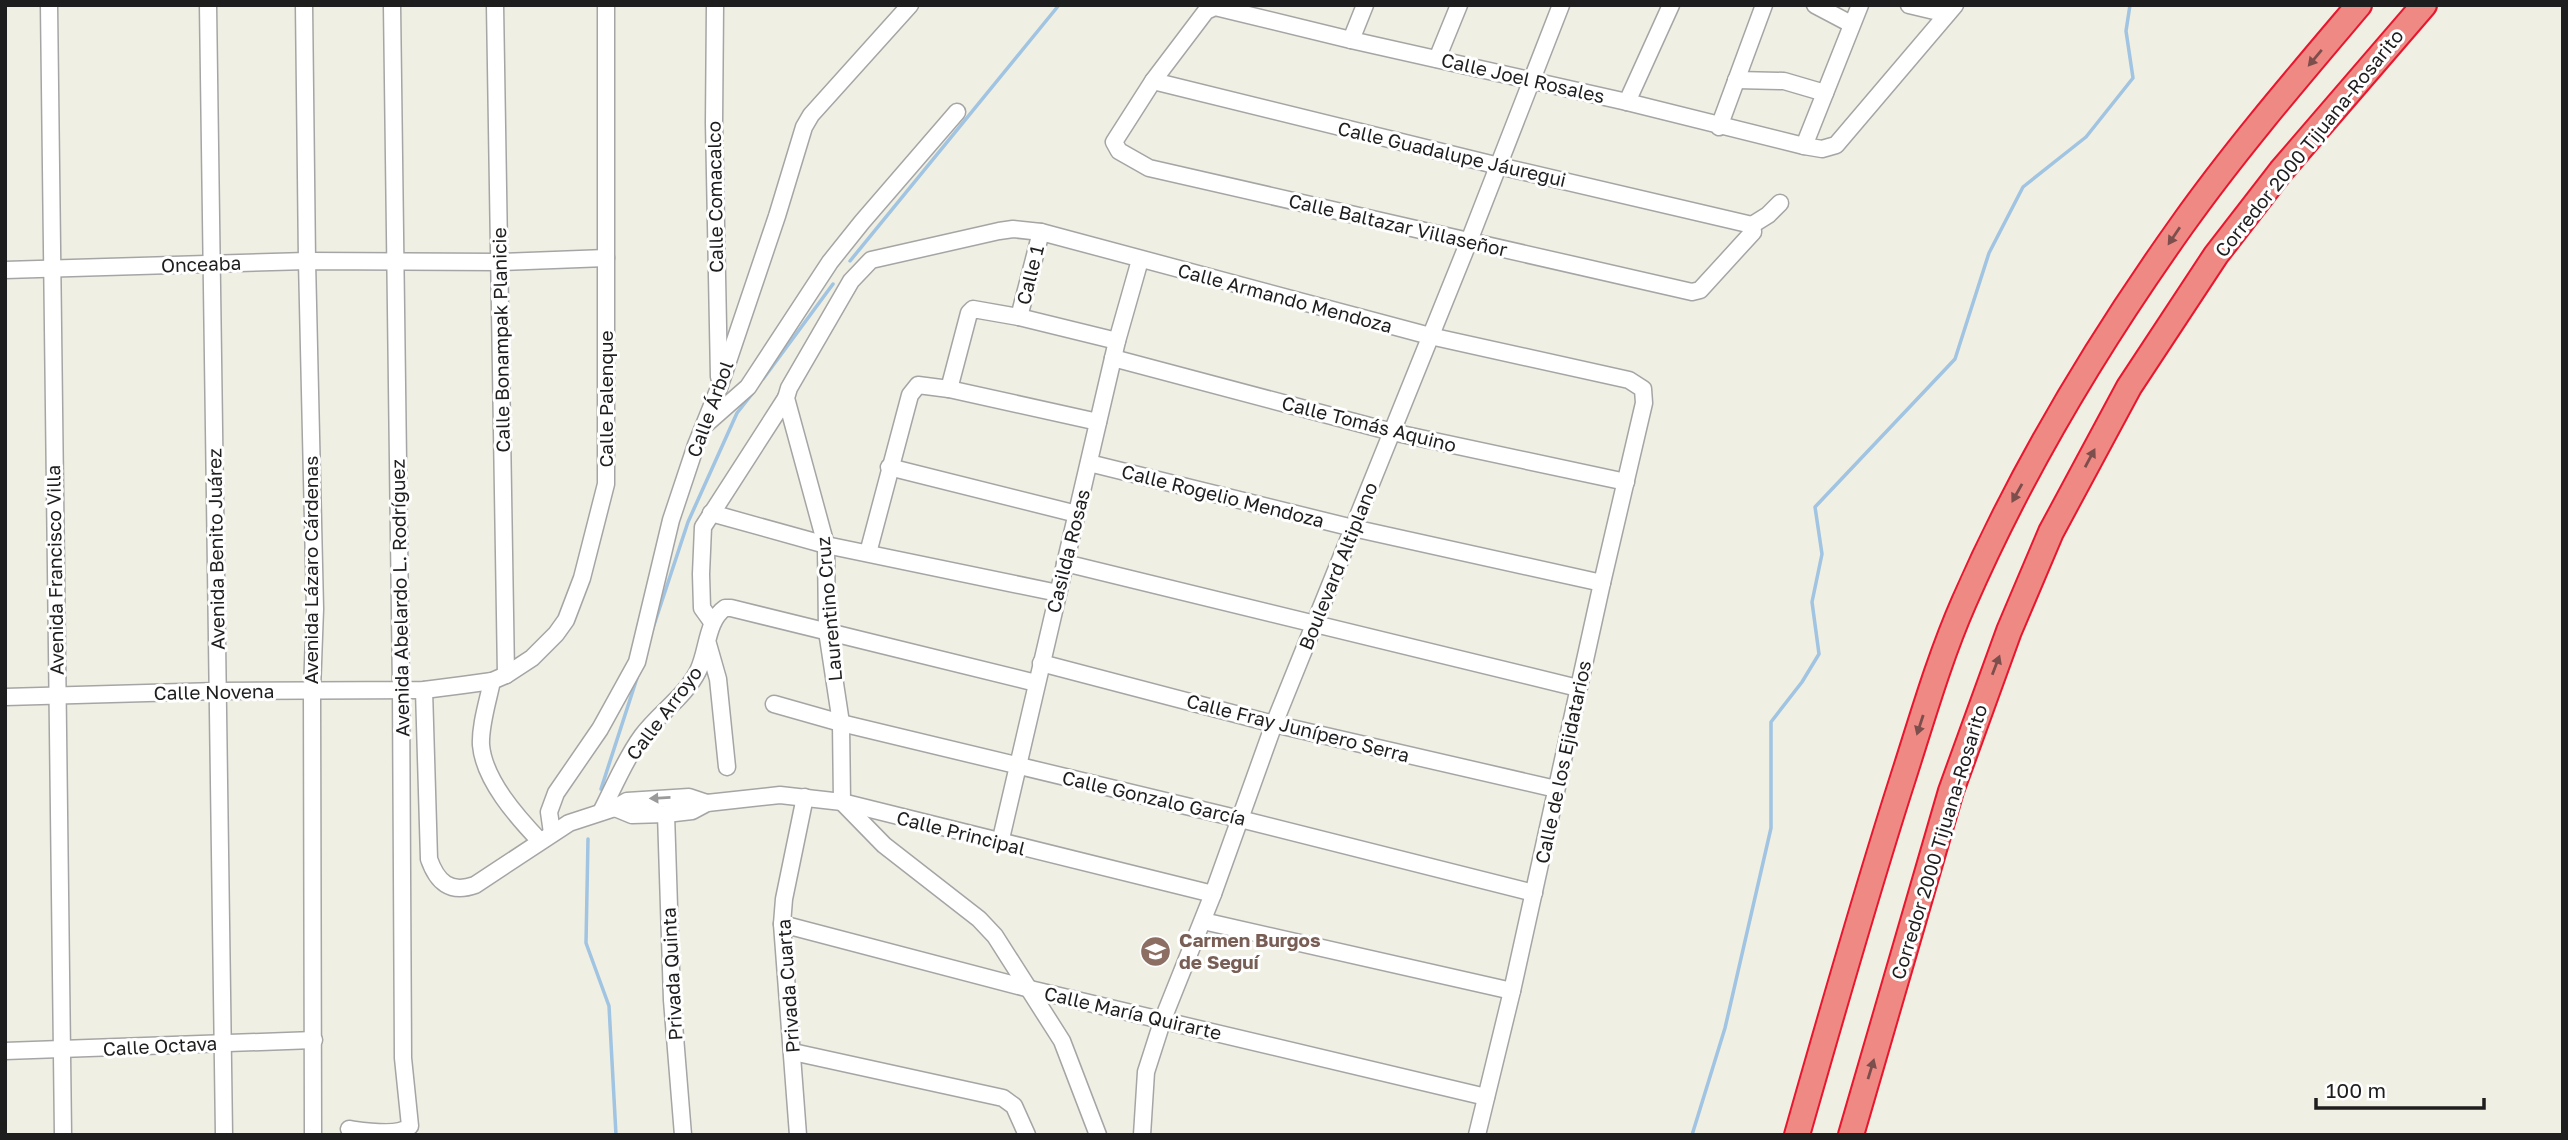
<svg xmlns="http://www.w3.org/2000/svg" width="2568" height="1140" font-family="'Golos Text',sans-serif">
<rect width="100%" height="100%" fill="#f0efe3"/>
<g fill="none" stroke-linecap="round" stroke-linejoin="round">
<g stroke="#a0c4e1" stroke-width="3.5">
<path d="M850,261L1059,5"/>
<path d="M763,379L833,284"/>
<path d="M652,631L688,522L737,413L752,394"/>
<path d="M601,789L637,678"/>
<path d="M588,839L586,943L609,1006L616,1135"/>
<path d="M1692,1135L1725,1028L1771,828V722L1802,682L1819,654L1812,602L1822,554L1815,507L1955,359L1989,253L2023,187L2086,137L2133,78L2126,31L2130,5"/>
</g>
<defs>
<g id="minor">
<path d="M49,5L63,1135"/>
<path d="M208,5L224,1135"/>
<path d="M304,5L307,261L315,609L312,690L313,1135"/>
<path d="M495,5L506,675"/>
<path d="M715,5L714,123L719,377"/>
<path d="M1815,5L1851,24"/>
<path d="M1909,5L1947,14"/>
<path d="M1351,40L1365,5"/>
<path d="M1437,59L1459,5"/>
<path d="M1736,80L1784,81L1825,93"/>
<path d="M1153,81L1499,166L1752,225"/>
<path d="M1627,102L1671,5"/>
<path d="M1719,127L1764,5"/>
<path d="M1804,146L1860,5"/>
<path d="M1752,225L1753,232L1700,290L1692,292L1149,168L1119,151L1114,142L1153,81L1206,11L1215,7L1351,40L1627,102L1804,146L1822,149L1836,145L1955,5"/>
<path d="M1752,225L1768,215L1780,203"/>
<path d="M5,270L307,261L500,262L606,258"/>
<path d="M1019,317L1041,232"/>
<path d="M1113,358L1392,432L1626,482"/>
<path d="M949,389L969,313L973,309L1019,317L1117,341"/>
<path d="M706,424L748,387L830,262L862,222L957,112"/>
<path d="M1089,463L1353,528L1602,583"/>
<path d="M889,467L1077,514"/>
<path d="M711,513L826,545L1058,593"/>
<path d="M868,553L910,395L918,385L949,389L1098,422"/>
<path d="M1065,563L1578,688"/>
<path d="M712,622L702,608L701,574L703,527L786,398"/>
<path d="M708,644L718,679L727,767"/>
<path d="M1041,663L1274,724L1556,789"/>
<path d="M492,681C488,701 480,725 481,745C484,780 517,817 540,841"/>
<path d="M424,690L429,859C437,882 450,894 475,885L569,823L615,808L627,801L689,797L707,803"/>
<path d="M5,697L218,691L424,690L463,685L492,681L506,675L532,658L556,634L566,620L582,578L606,484V5"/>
<path d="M774,704L841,723L1240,819L1534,893"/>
<path d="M615,808L632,815L666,814L692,811L707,803L780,795L842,802L1213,894"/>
<path d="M601,812C614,787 625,759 642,736C659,713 685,697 698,671C708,651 706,621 725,608H731L1036,683"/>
<path d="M666,814L672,1000L683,1135"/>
<path d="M552,833L549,812L556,793L600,729L637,662L671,520L696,445L719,388L777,216L804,127L811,115L910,5"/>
<path d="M1000,843L1117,341L1140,260"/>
<path d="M1203,921L1512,991"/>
<path d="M782,924L1030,989L1486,1097"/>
<path d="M5,1051L314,1040"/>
<path d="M793,1052L1003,1098L1014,1106L1027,1135"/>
<path d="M349,1129C364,1131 399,1137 410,1126L403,1058L401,689L392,5"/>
<path d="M798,1135L782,924L784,899L805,797"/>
<path d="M1098,1135L1062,1041L995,936L979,919L884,845L842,802L841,723L827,631L826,545L786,398L789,388L851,281L871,260L999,231L1013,229L1041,232L1430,336L1629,380L1643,389L1644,403L1602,583L1512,991L1477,1135"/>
<path d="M1142,1135L1146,1072L1163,1019L1213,894L1274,724L1469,241L1561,5"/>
</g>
<g id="highway">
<path d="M1797,1135C1831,1016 1865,896 1903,778C1922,719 1939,659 1964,602C2022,469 2098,343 2182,225C2236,149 2298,77 2359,5"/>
<path d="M1851,1135L1951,791L2009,631L2051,532L2129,387L2216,255L2281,171L2424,5"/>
</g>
</defs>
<use href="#minor" stroke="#a5a5a5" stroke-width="19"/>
<use href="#highway" stroke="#e8162e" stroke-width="28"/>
<use href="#minor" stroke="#fff" stroke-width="16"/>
<use href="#highway" stroke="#ee8984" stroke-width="24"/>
</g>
<defs><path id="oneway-solid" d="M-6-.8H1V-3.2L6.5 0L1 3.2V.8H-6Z" transform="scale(1.75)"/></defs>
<g fill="#7c4e4c">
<use href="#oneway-solid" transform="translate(2315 58) rotate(130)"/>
<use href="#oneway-solid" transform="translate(2174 236) rotate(124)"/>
<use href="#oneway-solid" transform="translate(2090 458) rotate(-62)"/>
<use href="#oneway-solid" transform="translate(2017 493) rotate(119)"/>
<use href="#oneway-solid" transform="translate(1996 665) rotate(-69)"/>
<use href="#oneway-solid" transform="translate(1920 725) rotate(108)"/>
<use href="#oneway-solid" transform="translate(1871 1069) rotate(-73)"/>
</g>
<use fill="#9a9a9a" href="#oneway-solid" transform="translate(660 798) rotate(177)"/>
<defs>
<symbol id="school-disc" viewBox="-11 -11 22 22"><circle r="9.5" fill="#8d6e63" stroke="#fff"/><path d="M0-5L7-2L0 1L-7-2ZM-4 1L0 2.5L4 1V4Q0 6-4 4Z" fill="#fff"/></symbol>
</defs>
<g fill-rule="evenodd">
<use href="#school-disc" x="1138" y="934" width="35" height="35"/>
</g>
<g text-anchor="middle" stroke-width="6" stroke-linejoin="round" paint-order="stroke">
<g font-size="19" fill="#1e1e1e" stroke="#fff">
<text transform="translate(1523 78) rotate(13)" y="7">Calle Joel Rosales</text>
<text transform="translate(2309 143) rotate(-51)" y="7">Corredor 2000 Tijuana-Rosarito</text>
<text transform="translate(1452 154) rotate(13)" y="7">Calle Guadalupe Jáuregui</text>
<text transform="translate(715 197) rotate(-91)" y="7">Calle Comacalco</text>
<text transform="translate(1398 225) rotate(13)" y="7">Calle Baltazar Villaseñor</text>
<text transform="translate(201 264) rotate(-2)" y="7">Onceaba</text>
<text transform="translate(1030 275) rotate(-76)" y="7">Calle 1</text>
<text transform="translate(1285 298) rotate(15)" y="7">Calle Armando Mendoza</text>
<text transform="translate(501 340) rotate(-91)" y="7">Calle Bonampak Planicie</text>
<text transform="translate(606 399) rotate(-90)" y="7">Calle Palenque</text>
<text transform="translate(710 409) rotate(-70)" y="7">Calle Árbol</text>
<text transform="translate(1369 424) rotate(14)" y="7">Calle Tomás Aquino</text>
<text transform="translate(1223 496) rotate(14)" y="7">Calle Rogelio Mendoza</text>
<text transform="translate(216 549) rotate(-91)" y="7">Avenida Benito Juárez</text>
<text transform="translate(1068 551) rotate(-76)" y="7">Casilda Rosas</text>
<text transform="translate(1338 566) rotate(-68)" y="7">Boulevard Altiplano</text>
<text transform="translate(55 570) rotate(-91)" y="7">Avenida Francisco Villa</text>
<text transform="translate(311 570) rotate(-90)" y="7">Avenida Lázaro Cárdenas</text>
<text transform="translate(400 598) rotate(-91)" y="7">Avenida Abelardo L. Rodríguez</text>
<text transform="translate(829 609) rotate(-95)" y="7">Laurentino Cruz</text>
<text transform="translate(214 692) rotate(-1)" y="7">Calle Novena</text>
<text transform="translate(664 713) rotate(-53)" y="7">Calle Arroyo</text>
<text transform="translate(1298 728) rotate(14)" y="7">Calle Fray Junípero Serra</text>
<text transform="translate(1563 762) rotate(-78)" y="7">Calle de los Ejidatarios</text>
<text transform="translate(1154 798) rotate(13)" y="7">Calle Gonzalo García</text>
<text transform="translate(961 833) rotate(14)" y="7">Calle Principal</text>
<text transform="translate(1939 842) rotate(-73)" y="7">Corredor 2000 Tijuana-Rosarito</text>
<text transform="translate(672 974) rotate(-93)" y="7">Privada Quinta</text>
<text transform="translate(788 986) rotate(-94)" y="7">Privada Cuarta</text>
<text transform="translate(1133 1013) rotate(13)" y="7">Calle María Quirarte</text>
<text transform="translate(160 1046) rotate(-3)" y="7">Calle Octava</text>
</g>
<g font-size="19" font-weight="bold" fill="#785e54" stroke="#fff" text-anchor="start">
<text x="1179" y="947">Carmen Burgos<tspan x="1179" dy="22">de Seguí</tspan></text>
</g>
</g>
<rect width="2568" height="1140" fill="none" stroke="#1e1e1e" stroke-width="14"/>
<path d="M2316 1098v10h168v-10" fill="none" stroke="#1e1e1e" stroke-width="3.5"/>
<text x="2326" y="1098" font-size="21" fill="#1e1e1e" stroke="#ffffff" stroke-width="5" paint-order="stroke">100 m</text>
</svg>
